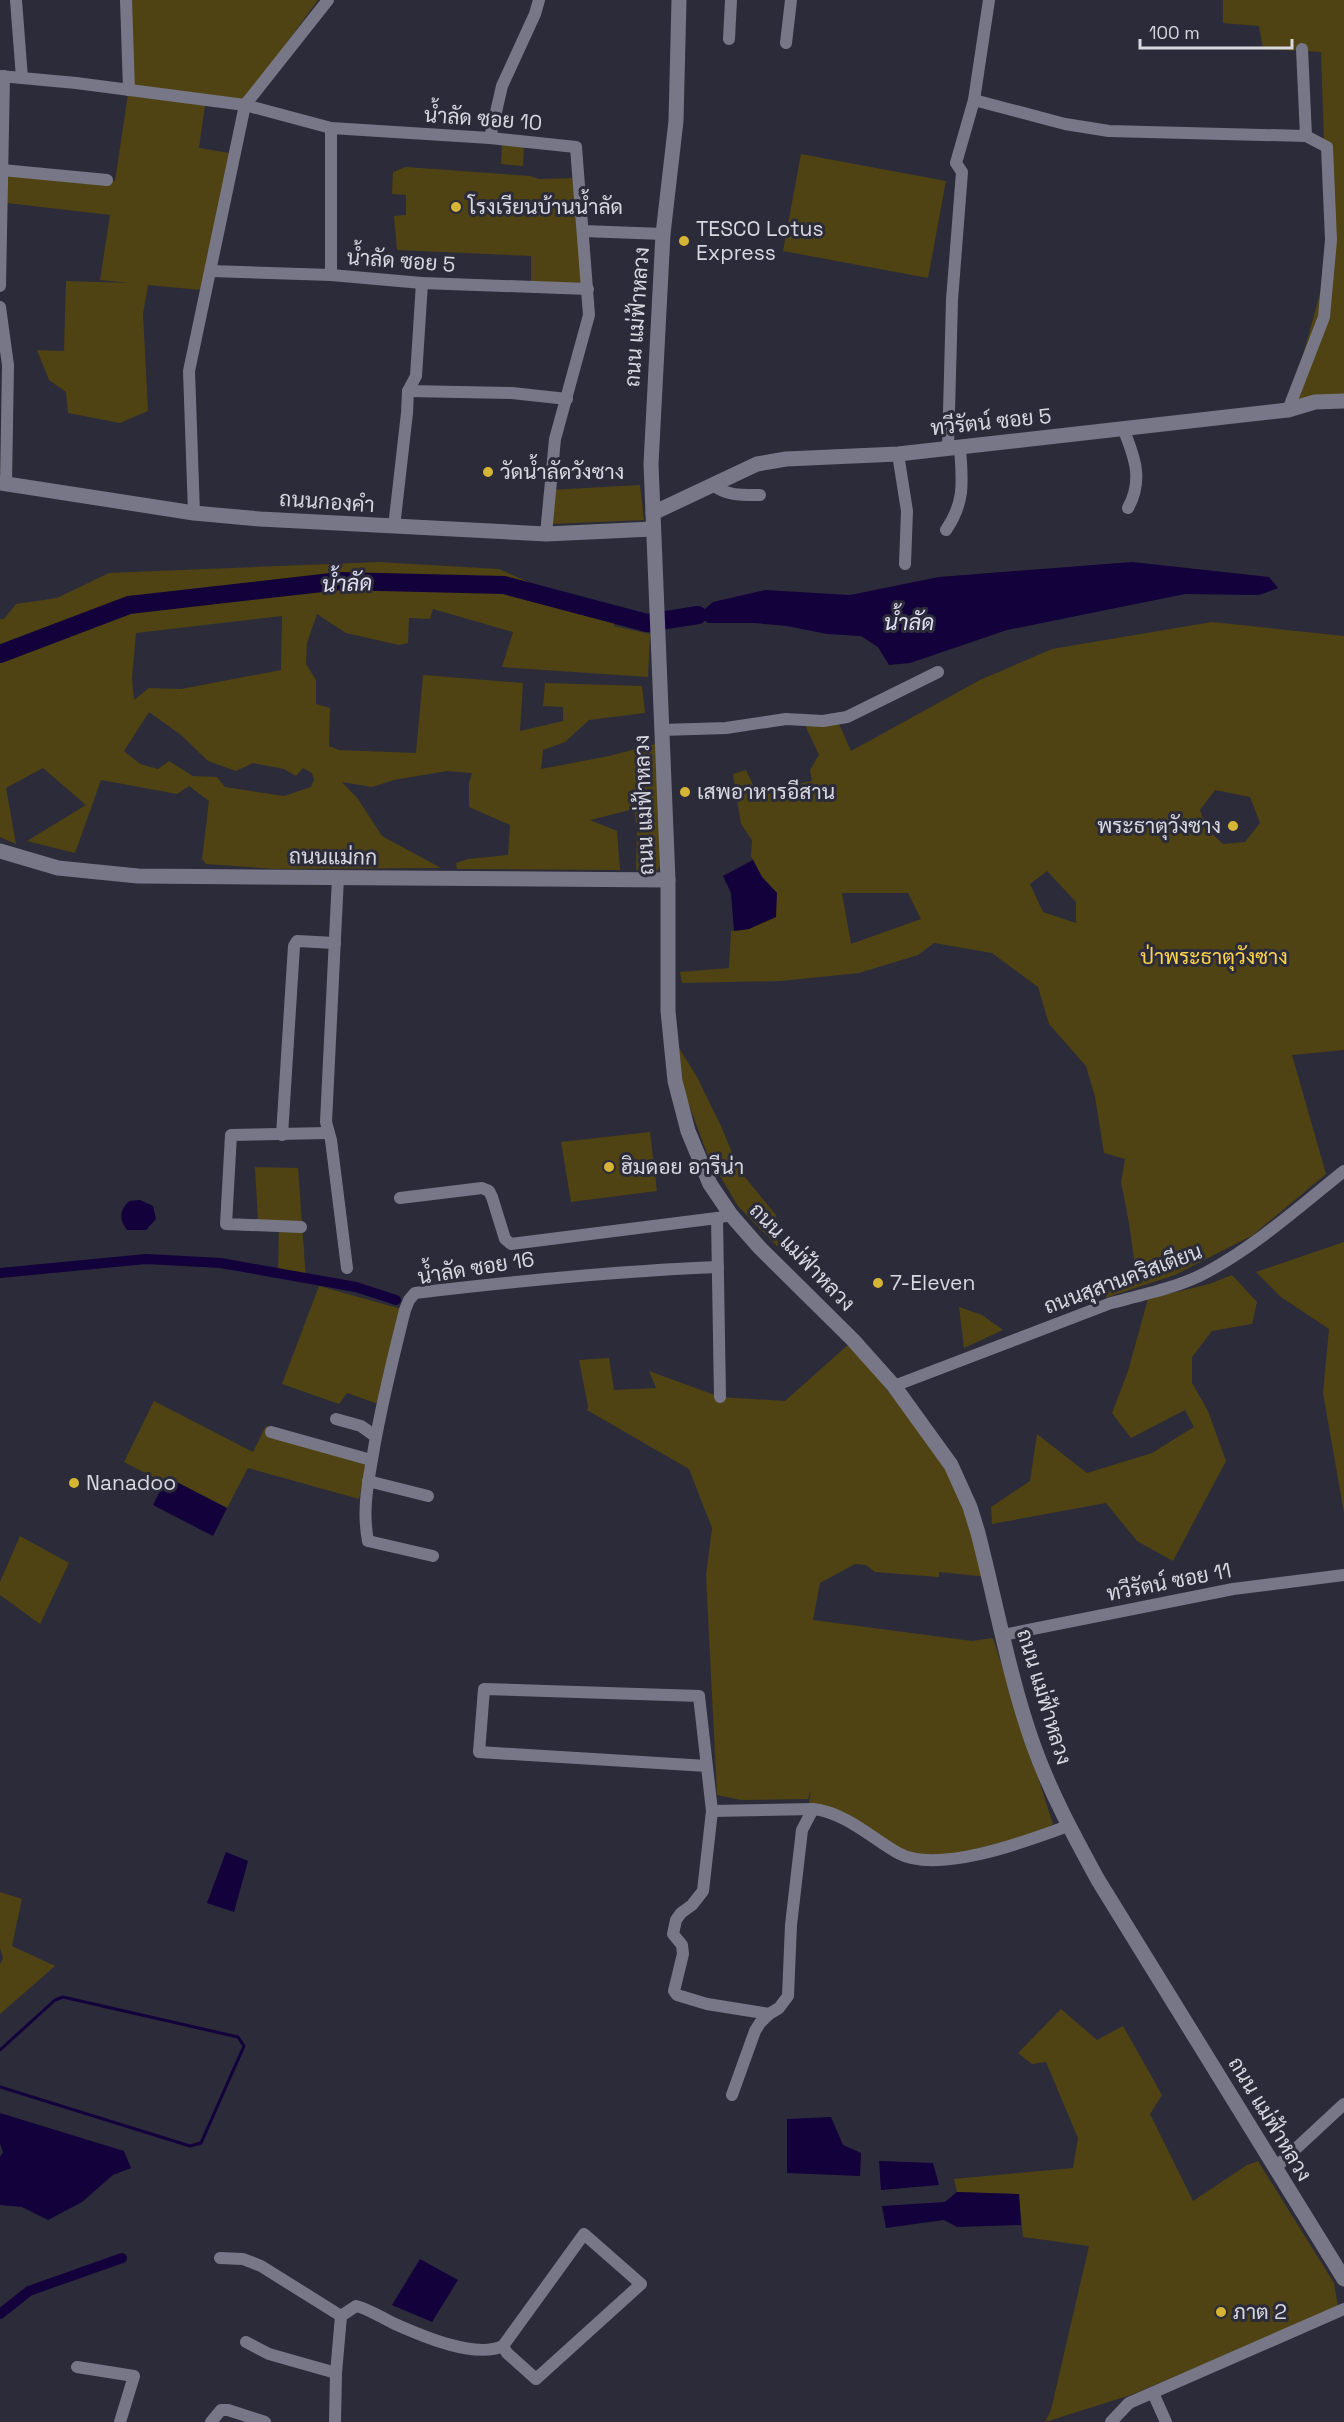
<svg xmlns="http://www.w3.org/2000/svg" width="1344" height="2422" font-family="'Space Grotesk',Sarabun,sans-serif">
<rect width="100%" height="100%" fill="#2c2b39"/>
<g fill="#4f4313" fill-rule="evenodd">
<path d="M130,0H318L245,100L133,85Z"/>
<path d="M1223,0H1344V406L1288,410L1328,264L1321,52L1263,49L1259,26L1223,23Z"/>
<path d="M128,94L205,105L199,148L230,153L201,290L148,285L143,314L148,411L120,423L68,413L66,392L49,380L37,350L64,351L66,281L129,283L100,280L110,215L7,203V170L115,181Z"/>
<path d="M502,144L524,145L523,166L501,164Z"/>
<path d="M801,154L946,181L928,278L783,251Z"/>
<path d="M406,167L530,176L539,179L579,178L588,289L531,287V256L397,250L394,216L406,215V195L392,194L393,172Z"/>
<path d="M640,485L644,520L552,524L550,490Z"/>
<path d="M378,562L499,569L557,595L619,610L614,626L650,634L648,677L502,667L513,632L433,609L430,619L409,618L408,643L399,645L346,633L317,614L307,643L306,664L316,680V704L330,708L329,746L339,750L416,753L423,675L523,683L520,731L563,721V707L543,706L545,683L642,686L645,713L589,720L565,742L543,750L541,769L609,756L655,744L663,860L656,873L636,870L637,827L634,809L590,820L617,831L620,870L457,869L456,863L468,859L508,855L510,825L469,807V783L472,773L447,771L394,780L372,787L342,782L358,799L382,836L441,868L276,869L206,864L202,859L209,801L189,786L177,794L101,780L75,853L27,841L86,805L43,768L6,788L16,844L0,837V619H4L16,604L57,598L109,573ZM282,616L281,670L181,689L149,688L134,700L132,678L136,633ZM149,712L181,735L208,761L236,771L253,763L284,769L296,776L303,768L312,773L314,780L311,787L284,796L225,787L217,777L193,776L169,761L158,769L140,764L124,751Z"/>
<path d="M1212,622L1344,636V1050L1292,1055L1326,1174L1253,1235L1175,1275L1105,1298L1112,1287L1136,1273L1129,1223L1121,1182L1125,1159L1104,1153L1095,1097L1086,1066L1049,1024L1038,987L992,953L934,943L918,955L859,973L781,981L682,983L680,972L729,968L731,931L749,929L777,893L762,877L751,856L752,840L741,824L733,774L746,770L757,793L812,781L810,770L819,755L805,725L839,724L851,751L980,680L1052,649ZM1215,790L1250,797L1260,823L1245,842L1223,844L1207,829L1200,810ZM1047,871L1076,902V923L1043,912L1030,884ZM908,893L921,919L851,944L842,893Z"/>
<path d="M679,1048L697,1077L721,1126L739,1170L776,1215L778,1247L738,1206L708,1156L684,1091Z"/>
<path d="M650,1132L657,1191L571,1202L561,1142Z"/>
<path d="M255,1167L298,1168L306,1279L278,1274L279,1223L258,1221Z"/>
<path d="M1344,1242V1513L1323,1393L1329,1329L1281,1297L1256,1272Z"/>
<path d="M1232,1275L1257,1302L1252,1324L1212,1331L1192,1357V1383L1208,1411L1226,1461L1173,1561L1137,1541L1106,1503L992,1524L991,1507L1030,1481L1037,1434L1087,1473L1152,1453L1194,1427L1185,1410L1131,1438L1112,1413L1128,1371L1148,1299L1209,1284Z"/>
<path d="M319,1286L405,1310L381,1405L347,1393L339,1404L282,1384Z"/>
<path d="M959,1307L982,1315L1003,1330L964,1348Z"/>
<path d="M849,1344L914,1422L956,1486L989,1577L939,1572V1577L875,1572L866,1565L855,1564L820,1583L813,1620L972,1641L993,1638L1053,1824L1029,1841L923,1861L813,1809L809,1802L811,1790L808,1799L741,1800L717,1795L706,1576L712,1528L689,1469L587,1410L588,1406L579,1360L609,1358L614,1390L656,1388L649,1371L720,1397L785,1401Z"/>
<path d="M154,1401L253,1452L266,1426L311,1445L368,1458L359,1499L248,1468L227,1508L167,1477L164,1483L124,1462Z"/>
<path d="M20,1536L69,1563L40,1624L0,1595V1582Z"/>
<path d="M0,1892L22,1899L12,1946L55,1966L0,2014V1964L3,1958L0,1948Z"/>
<path d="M1061,2009L1097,2040L1123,2026L1162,2095L1150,2114L1193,2201L1247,2165L1258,2161L1334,2283L1338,2307L1131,2395L1045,2422L1051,2410L1089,2246L1023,2237L1019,2194L957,2192L954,2179L1073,2168L1078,2138L1046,2062L1032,2064L1018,2053Z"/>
</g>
<g fill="#13013c">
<path d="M1132,562L1269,577L1278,588L1259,595L1185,594L1007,630L910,663L889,665L878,647L861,636L827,634L787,626L755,623H708L698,615L713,602L765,590L850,595L939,577Z"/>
<path d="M753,860L762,877L777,893L776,917L749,929L734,931L731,893L723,876Z"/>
<path d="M140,1200L153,1206L156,1219L146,1230H127C119,1219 119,1211 129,1201Z"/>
<path d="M167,1477L227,1508L213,1536L153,1505Z"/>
<path d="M226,1852L248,1861L234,1912L207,1903Z"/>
<path d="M0,2113L124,2151L131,2168L113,2175L82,2202L48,2220L22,2207L0,2205V2157L3,2152L0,2144Z"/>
<path d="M831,2117L843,2145L861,2153L860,2176L787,2173V2119Z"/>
<path d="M879,2161L933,2163L939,2185L881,2190Z"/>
<path d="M957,2192L1019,2194L1021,2225L957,2227L944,2220L886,2228L882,2206L945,2202Z"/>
<path d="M420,2259L458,2280L432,2322L392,2305Z"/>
</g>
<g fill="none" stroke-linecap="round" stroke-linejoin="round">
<path stroke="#13013c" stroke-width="3" d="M0,2050L55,2000L63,1997L238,2037L244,2046L201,2143L190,2146L0,2087"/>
<g stroke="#13013c" stroke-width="10">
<path d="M0,1273L146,1259L221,1263L356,1287L396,1300"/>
<path d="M0,2314L29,2291L122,2258"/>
</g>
<path stroke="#13013c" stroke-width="18" d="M0,654L129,605L340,581L504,585L647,623L698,615"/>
<g stroke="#787787" stroke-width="12">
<path d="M16,0L22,78"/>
<path d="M126,0L129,90"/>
<path d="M729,39L731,0"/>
<path d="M786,43L791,0"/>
<path d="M1302,49L1306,136"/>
<path d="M0,76L76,83L245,105L331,128L490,138L576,147L589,315L555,439L546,534"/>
<path d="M974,100L1065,124L1109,131L1306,136L1327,147L1331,240L1324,317L1288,410"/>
<path d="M331,128V275"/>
<path d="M490,138L502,86L535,14L539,0"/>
<path d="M2,170L107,180"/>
<path d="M583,231L663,234"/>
<path d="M211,271L331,275L422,283L588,289"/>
<path d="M0,286L4,76"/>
<path d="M0,307L8,365L6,484"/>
<path d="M408,391L512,393L567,399"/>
<path d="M1123,428C1134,456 1144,479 1128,508"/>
<path d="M948,448L952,300L962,172L956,163L974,100L989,0"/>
<path d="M898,454L907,511L905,564"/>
<path d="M713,485C726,496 743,495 760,495"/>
<path d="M194,513L189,371L245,105L328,0"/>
<path d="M394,527L407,413L408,391L416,376L422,283"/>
<path d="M946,530C966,501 962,480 960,447"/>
<path d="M662,730L726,728L786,719L823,721L847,717L938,672"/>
<path d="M338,877L326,1122L331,1140L347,1268"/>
<path d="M282,1135L294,946L297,941L335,943"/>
<path d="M400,1198L482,1188L489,1191L492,1197L505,1239L511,1244L717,1218L731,1215"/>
<path d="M717,1218L720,1397"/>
<path d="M301,1227L226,1224L231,1135L327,1133"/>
<path d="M894,1386L1111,1303C1142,1295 1180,1287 1207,1272C1257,1245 1300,1206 1344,1171"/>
<path d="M336,1419L361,1426L375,1436"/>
<path d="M271,1432L371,1460"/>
<path d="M368,1481L428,1496"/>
<path d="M433,1556L368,1541C362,1510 368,1483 373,1454C381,1405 393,1358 405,1310L409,1300L415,1293C516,1281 616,1271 718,1267"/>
<path d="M1003,1635L1233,1589L1344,1575"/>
<path d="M707,1766L479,1752L484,1689L699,1696L712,1811L703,1891L692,1905L681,1913L676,1920L673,1934L682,1945L683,1954L674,1991L677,1995L707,2004L769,2014L779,2008L788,1996L791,1925L802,1830L813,1809C844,1812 872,1838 898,1853C938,1875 1027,1841 1068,1826"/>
<path d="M712,1811L813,1809"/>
<path d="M732,2095L755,2031L760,2023L769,2014"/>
<path d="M1275,2168L1344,2104"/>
<path d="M584,2234L641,2284L536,2379L507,2353L503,2346Z"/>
<path d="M220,2258L243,2259L261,2266L341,2316L336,2373L335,2422"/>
<path d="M341,2316L356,2306C369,2309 382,2318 395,2324C422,2336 475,2359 503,2346"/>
<path d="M246,2342L269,2354L336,2373"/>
<path d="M77,2367L134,2376L120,2422"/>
<path d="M1153,2393L1166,2422"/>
<path d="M211,2422L221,2410H228L265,2422"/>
<path d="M1111,2422L1129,2403L1344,2309"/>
</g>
<g stroke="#787787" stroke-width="15">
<path d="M679,0L676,121L663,234L651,464L668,880V1011L675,1081L688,1131L710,1184L731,1215L760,1248L853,1340L894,1386L951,1465L970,1507L978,1533C996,1603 1009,1676 1033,1744C1050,1792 1074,1836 1098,1880L1344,2279"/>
<path d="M0,483L194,513L260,519L546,534L653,529"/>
<path d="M653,513L757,464L786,459L898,454L1288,410L1315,402L1344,401"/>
<path d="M0,851L58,868L138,876L668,880"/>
</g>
</g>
<g fill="#d6b534" stroke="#2c2b39" stroke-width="2">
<circle cx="456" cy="207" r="6"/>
<circle cx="684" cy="241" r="6"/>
<circle cx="488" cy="472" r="6"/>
<circle cx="685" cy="792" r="6"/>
<circle cx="1233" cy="826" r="6"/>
<circle cx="609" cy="1167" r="6"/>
<circle cx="878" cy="1283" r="6"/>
<circle cx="74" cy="1483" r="6"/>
<circle cx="1221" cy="2312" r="6"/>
</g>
<g text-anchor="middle" stroke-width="6" stroke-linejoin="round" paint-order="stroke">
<g font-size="21" fill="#d8d8e1" stroke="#2c2b39">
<text transform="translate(483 119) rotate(4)" y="7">น้ำลัด ซอย 10</text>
<text transform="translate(401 261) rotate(4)" y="7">น้ำลัด ซอย 5</text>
<text transform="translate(637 317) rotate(-86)" y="7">ถนน แม่ฟ้าหลวง</text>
<text transform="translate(991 422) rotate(-6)" y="7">ทวีรัตน์ ซอย 5</text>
<text transform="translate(327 502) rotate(4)" y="7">ถนนกองคำ</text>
<text transform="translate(644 805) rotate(-92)" y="7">ถนน แม่ฟ้าหลวง</text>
<text transform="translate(333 857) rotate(1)" y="7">ถนนแม่กก</text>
<text transform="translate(802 1257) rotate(46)" y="7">ถนน แม่ฟ้าหลวง</text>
<text transform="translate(476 1268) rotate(-9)" y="7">น้ำลัด ซอย 16</text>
<text transform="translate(1123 1279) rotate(-20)" y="7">ถนนสุสานคริสเตียน</text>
<text transform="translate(1169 1582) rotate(-11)" y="7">ทวีรัตน์ ซอย 11</text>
<text transform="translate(1044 1697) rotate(73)" y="7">ถนน แม่ฟ้าหลวง</text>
<text transform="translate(1270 2119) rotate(59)" y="7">ถนน แม่ฟ้าหลวง</text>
</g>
<g font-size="21" fill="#d8d8e1" stroke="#2c2b39" text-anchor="start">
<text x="468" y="214">โรงเรียนบ้านน้ำลัด</text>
<text x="696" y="236">TESCO Lotus<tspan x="696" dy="24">Express</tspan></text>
<text x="500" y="479">วัดน้ำลัดวังซาง</text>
<text x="697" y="799">เสพอาหารอีสาน</text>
<text x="1221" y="833" text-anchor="end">พระธาตุวังซาง</text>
<text x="621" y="1174">ฮิมดอย อารีน่า</text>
<text x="890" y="1290">7-Eleven</text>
<text x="86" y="1490">Nanadoo</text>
<text x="1233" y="2319">ภาต 2</text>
</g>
<g font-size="21" fill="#fbd548" stroke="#2c2b39">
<text x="1214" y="964">ป่าพระธาตุวังซาง</text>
</g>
<g font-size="22" font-style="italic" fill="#e0e0f7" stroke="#2c2b39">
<text transform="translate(347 583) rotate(-2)" y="8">น้ำลัด</text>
<text x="909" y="630">น้ำลัด</text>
</g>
</g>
<path d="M1140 39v9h152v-9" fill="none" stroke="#d8d8e1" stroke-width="3"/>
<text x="1149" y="39" font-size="18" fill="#d8d8e1" stroke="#2c2b39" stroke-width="4.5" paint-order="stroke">100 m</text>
</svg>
